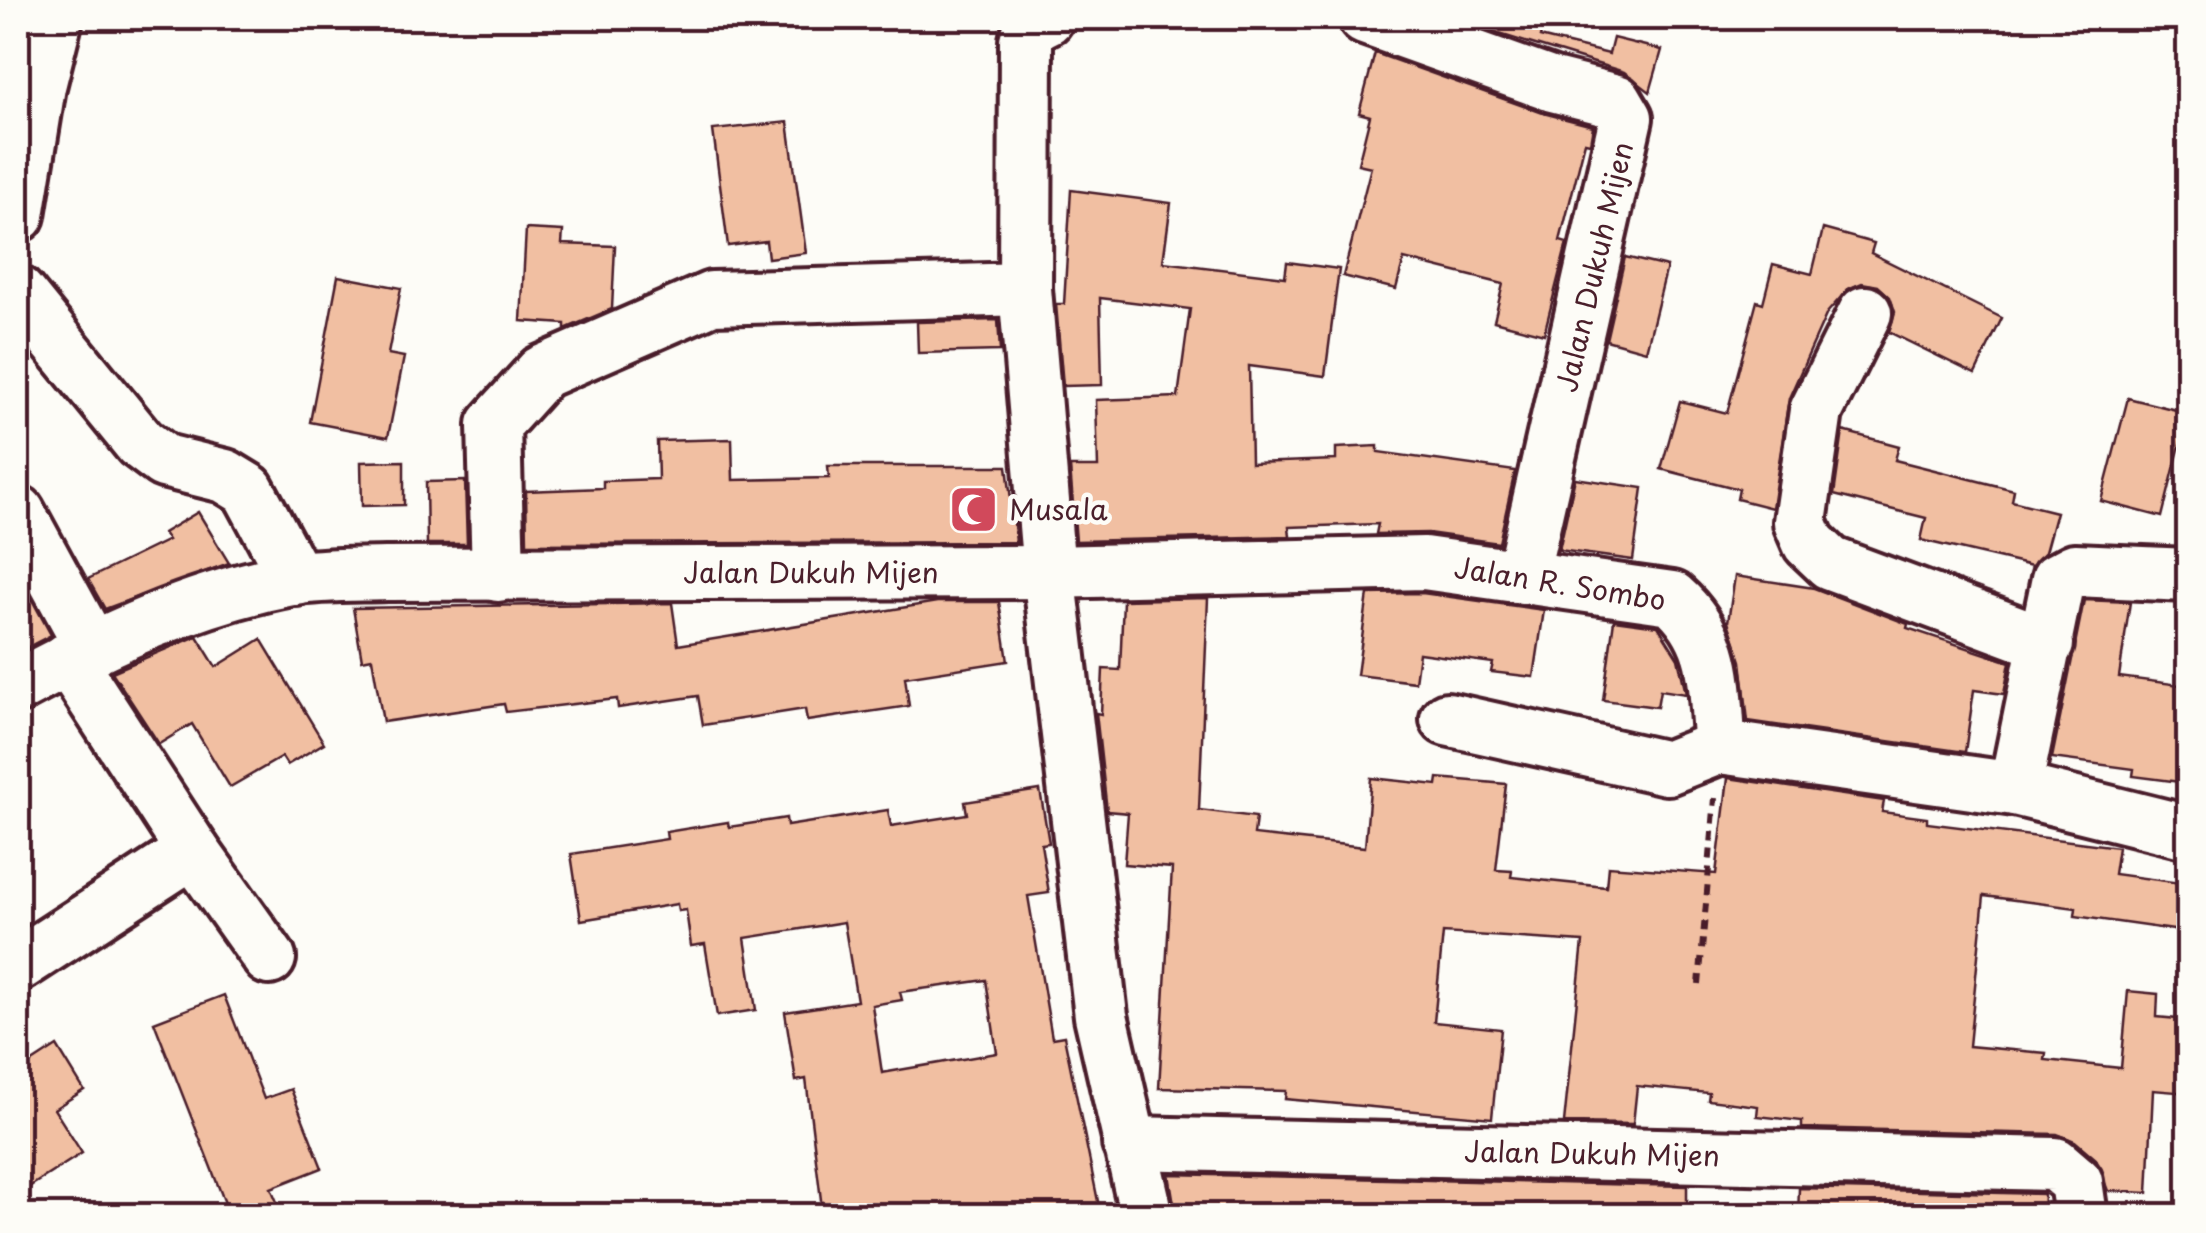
<svg xmlns="http://www.w3.org/2000/svg" width="2206" height="1233" font-family="'Playpen Sans',sans-serif">
<rect width="100%" height="100%" fill="#fdfcf7"/>
<filter id="ink" filterUnits="userSpaceOnUse"><feTurbulence type="fractalNoise" baseFrequency=".01" numOctaves="2"/><feDisplacementMap in="SourceGraphic" scale="20" xChannelSelector="R" yChannelSelector="G"/><feConvolveMatrix kernelMatrix="1 2 1 2 8 2 1 2 1" color-interpolation-filters="sRGB"/></filter>
<g filter="url(#ink)">
<g fill="#f1bfa2" stroke="#4a1f2b" stroke-width="2.5" fill-rule="evenodd">
<path d="M1497,18H1545L1540,37L1609,54L1613,38L1662,50L1650,92L1624,72L1493,32Z"/>
<path d="M1375,53L1543,113L1593,126L1590,143L1585,142L1560,241L1567,243L1544,334L1494,321L1503,284L1404,259L1396,289L1343,276L1371,167L1358,164L1370,116L1359,113Z"/>
<path d="M788,122L806,253L768,258L766,241L728,246L713,130Z"/>
<path d="M1071,190L1171,203L1163,262L1285,277L1287,262L1339,269L1325,376L1249,366L1251,463L1336,460V448L1378,446V452L1515,471L1499,543L1428,533L1376,534L1378,524L1289,527L1290,536L1076,541L1070,467H1098L1096,400L1178,397L1190,309L1100,298L1102,385L1063,386L1056,304H1064Z"/>
<path d="M526,229L563,231L562,244L615,246L612,309L565,329V324L521,321Z"/>
<path d="M1823,229L1874,243L1871,253L2002,318L1975,374L1889,332L1895,312L1890,297L1878,286L1862,283L1848,289L1827,313L1789,398L1772,508L1737,499L1739,489L1661,469L1680,401L1727,413L1757,301L1763,303L1773,264L1812,274Z"/>
<path d="M1625,257L1667,267L1646,351L1606,340Z"/>
<path d="M338,276L401,288L388,354L404,357L388,437L310,422Z"/>
<path d="M998,320L1000,351L918,353L917,322Z"/>
<path d="M2128,398L2188,413L2162,517L2101,501Z"/>
<path d="M1843,431L1899,446L1895,460L2014,490L2012,501L2056,512L2045,552L2032,566L1921,540L1926,518L1834,495Z"/>
<path d="M732,439L733,480L829,478L828,466H1007L1016,542L527,544L526,491L603,488V481L658,479L657,441Z"/>
<path d="M404,461V505L362,506L361,462Z"/>
<path d="M1575,478L1643,488L1633,560L1559,550Z"/>
<path d="M465,481L467,544H427L426,482Z"/>
<path d="M198,512L229,563L105,609L88,579L168,540L163,533Z"/>
<path d="M18,574L51,635L18,652Z"/>
<path d="M1735,576L1814,588L1908,624L1907,628L2010,662L2004,694L1974,690L1965,752L1748,721L1741,661L1728,622Z"/>
<path d="M1422,593L1544,610L1534,677L1491,672L1493,663L1419,653L1415,682L1357,675L1368,594Z"/>
<path d="M1208,598L1199,810L1256,817L1254,835L1365,847L1371,778L1437,785L1438,778L1506,784L1496,870L1512,871L1511,877L1606,887L1608,866L1716,874L1728,778L1884,801L1882,812L1927,818V823L2118,847L2114,874L2188,884V932L2075,916L2076,908L1984,896L1969,1046L2046,1053L2045,1060L2121,1068L2128,991L2158,994L2157,1017L2188,1020V1093L2153,1090L2148,1193L2108,1191L2096,1159L2075,1141L2057,1134L1802,1128V1121L1757,1116L1758,1106L1708,1100L1709,1093L1637,1086L1633,1124L1564,1123L1583,942L1443,933L1434,1022L1501,1029L1492,1118L1285,1099L1286,1091L1159,1088L1172,868L1124,864L1128,813L1107,811L1096,713L1101,714L1103,669L1120,670L1123,600Z"/>
<path d="M2084,600L2130,602L2119,677L2188,686V783L2133,776L2134,769L2052,758Z"/>
<path d="M937,602H999L1008,661L905,677L909,706L807,721L805,709L703,725L698,696L618,708L617,699L506,712L504,704L383,722L372,658L362,660L353,608L672,603L678,645Z"/>
<path d="M1614,620L1658,626L1678,658L1686,694L1660,690L1657,707L1603,700Z"/>
<path d="M197,636L216,667L261,639L324,743L287,765L282,757L230,787L192,724L159,744L112,672Z"/>
<path d="M1040,790L1049,843L1041,844L1049,893L1028,896L1052,1038L1064,1036L1101,1216H959L957,1205L888,1216H823L806,1079L796,1081L785,1012L857,1001L844,922L745,938L756,1010L717,1016L705,944L691,946L686,910L678,911L677,904L581,920L571,854L667,839L666,832L728,822L729,827L786,818L787,826L888,810L891,826L967,814L965,802ZM986,980L997,1053L882,1073L872,1005L902,1000L900,992Z"/>
<path d="M224,995L264,1099L291,1089L322,1168L271,1188L283,1216H230L154,1022Z"/>
<path d="M57,1046L84,1090L54,1109L82,1153L18,1194V1053L26,1066Z"/>
<path d="M1169,1174L1687,1186V1216H1176Z"/>
<path d="M1799,1188L2044,1194L2043,1216H1798Z"/>
</g>
<g fill="none" stroke-linecap="round" stroke-linejoin="round">
<defs>
<g id="minor">
<path d="M1047,18L1031,26L1026,41L1025,289L1049,572L1101,1016L1147,1216"/>
<path d="M1365,18L1553,85L1616,101L1626,118L1522,576"/>
<path d="M18,215L39,86L56,18"/>
<path d="M18,293L140,443L164,461L225,476L248,490L296,579"/>
<path d="M1865,313L1816,411L1800,522L1809,543L1830,563L2047,644"/>
<path d="M18,512L91,646"/>
<path d="M498,575L494,425L542,372L712,298L1025,289"/>
<path d="M18,686C104,640 195,597 292,579C322,574 355,575 386,574L1049,572L1424,563L1672,598C1720,640 1714,688 1720,747L2015,789L2188,832"/>
<path d="M1447,719L1667,768L1720,747"/>
<path d="M2015,789L2058,579L2075,570L2188,575"/>
<path d="M193,851L269,958"/>
<path d="M18,965L193,851L68,659"/>
<path d="M1129,1143L2055,1164L2076,1182L2081,1216"/>
</g>
</defs>
<use href="#minor" stroke="#4a1f2b" stroke-width="60"/>
<path stroke="#4a1f2b" stroke-width="6" stroke-dasharray="10 8" stroke-linecap="butt" d="M1699,985L1715,798"/>
<use href="#minor" stroke="#fdfcf7" stroke-width="52"/>
</g>
</g>
<defs>
<symbol id="mosque-square" viewBox="-11 -11 22 22"><rect x="-9" y="-9" width="18" height="18" rx="4" fill="#d1495b" stroke="#fdfcf7"/><path d="M3.5-4.9A6 6 0 1 0 3.5 4.9A5 5 0 1 1 3.5-4.9Z" fill="#fff"/></symbol>
</defs>
<g fill-rule="evenodd">
<use href="#mosque-square" x="946" y="482" width="55" height="55"/>
</g>
<g text-anchor="middle" stroke-width="9" stroke-linejoin="round" paint-order="stroke">
<g font-size="28" fill="#4a1f2b" stroke="#fdfcf7">
<text transform="translate(1595 267) rotate(-77)" y="10">Jalan Dukuh Mijen</text>
<text x="811" y="583">Jalan Dukuh Mijen</text>
<text transform="translate(1560 584) rotate(9)" y="10">Jalan R. Sombo</text>
<text transform="translate(1592 1154) rotate(1)" y="10">Jalan Dukuh Mijen</text>
</g>
<g font-size="28" fill="#4a1f2b" stroke="#fdfcf7" text-anchor="start">
<text x="1009" y="520">Musala</text>
</g>
</g>
<rect width="2206" height="1233" fill="none" stroke="#fdfcf7" stroke-width="60"/>
<rect x="30" y="30" width="2146" height="1173" fill="none" stroke="#4a1f2b" stroke-width="4" filter="url(#ink)"/>
</svg>
